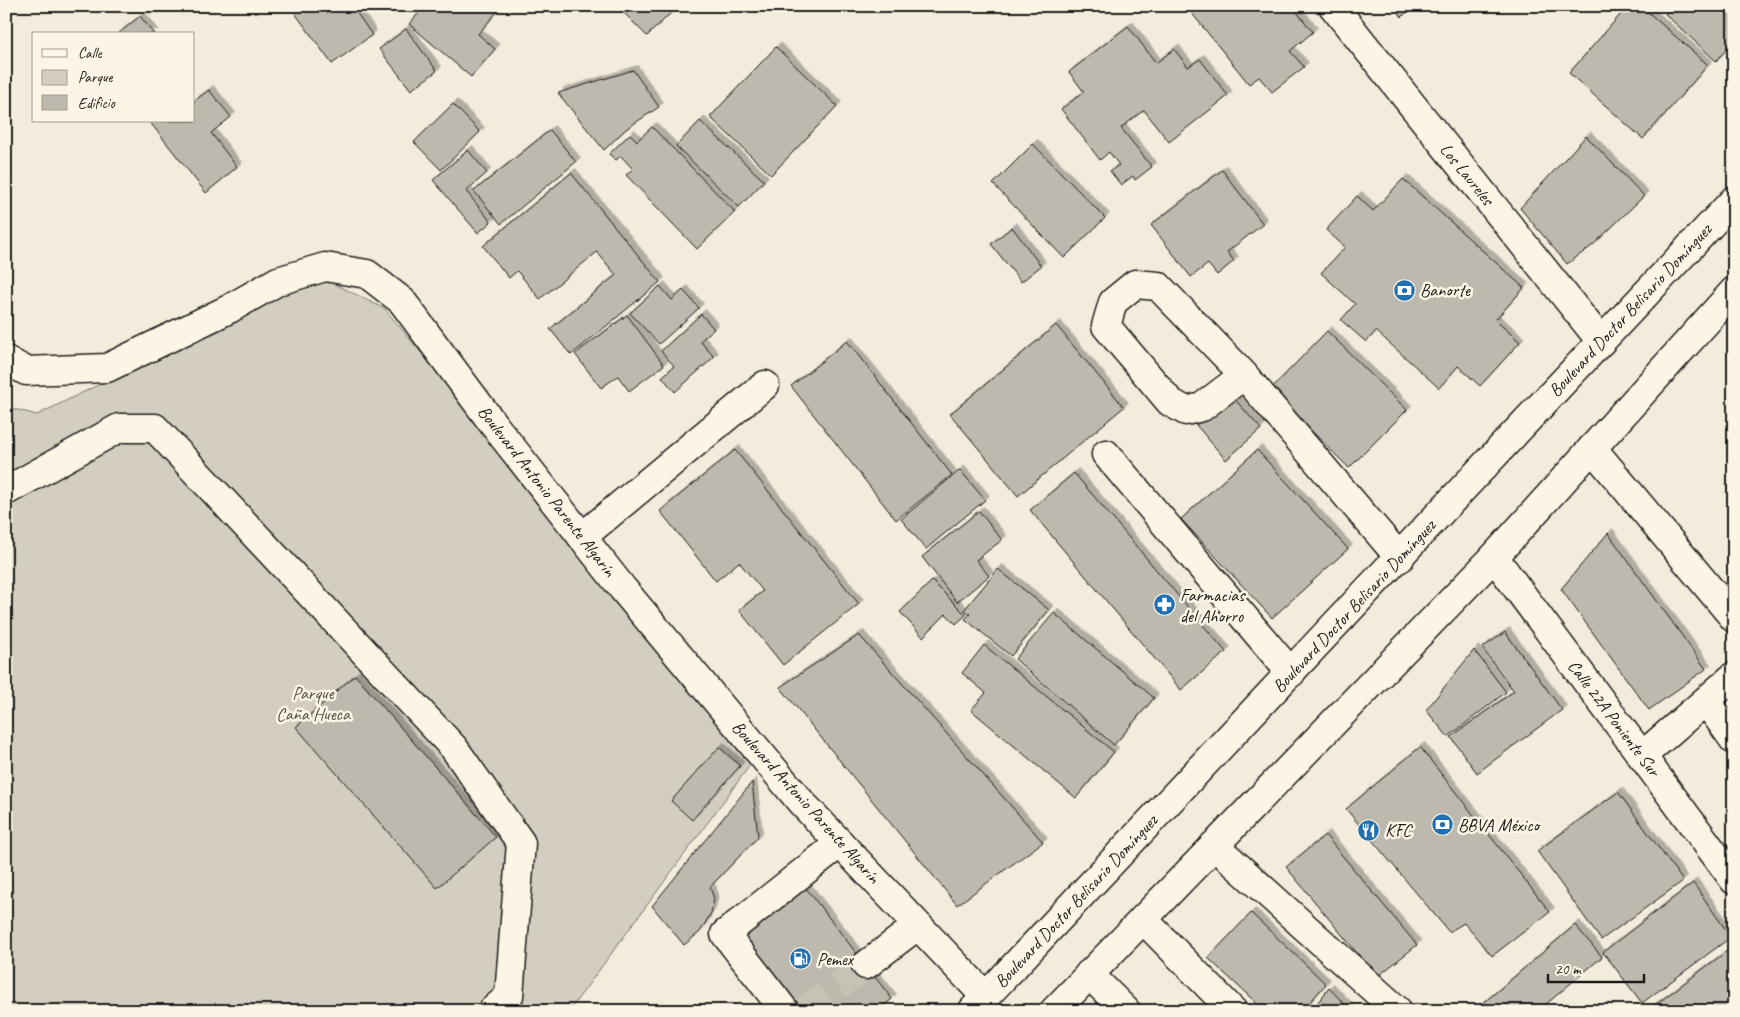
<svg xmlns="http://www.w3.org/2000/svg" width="1740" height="1017" font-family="Caveat,sans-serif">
<defs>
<filter id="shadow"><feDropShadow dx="4.5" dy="-4.5" stdDeviation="0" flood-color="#0004"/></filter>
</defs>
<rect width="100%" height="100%" fill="#f3ecdd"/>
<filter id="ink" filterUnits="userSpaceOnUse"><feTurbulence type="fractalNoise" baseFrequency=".02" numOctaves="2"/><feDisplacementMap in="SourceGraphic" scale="10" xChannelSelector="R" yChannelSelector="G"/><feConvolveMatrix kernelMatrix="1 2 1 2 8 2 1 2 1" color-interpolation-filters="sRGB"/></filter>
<g filter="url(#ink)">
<path fill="#d3cec1" stroke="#78756e" d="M319,276L385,309L756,757L569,1011H6V407L37,415Z"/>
<g fill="#beb9ae" stroke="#1c1c1c" filter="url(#shadow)">
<path d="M296,6H352L372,35L332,64L292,9Z"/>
<path d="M425,6H502L478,34L495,49L471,77L409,24Z"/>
<path d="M617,6H678L647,36Z"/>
<path d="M1186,6H1292L1313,32L1290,51L1304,67L1272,92L1259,77L1249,84Z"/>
<path d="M1393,6H1413L1402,17Z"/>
<path d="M1628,6H1641L1708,65L1643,139L1569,73Z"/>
<path d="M1672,6H1734V41L1716,61L1665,14Z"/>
<path d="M140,16L154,34H118Z"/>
<path d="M1128,26L1156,63L1174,49L1188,67L1200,59L1228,96L1169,142L1144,110L1121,128L1152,167L1135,180L1133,176L1121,185L1110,171L1119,165L1109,152L1100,160L1061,109L1084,92L1069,72Z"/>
<path d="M406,29L437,71L411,90L379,49Z"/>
<path d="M776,47L837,106L771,175L710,117Z"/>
<path d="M633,70L659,107L626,129L604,150L558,93Z"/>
<path d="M209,90L231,117L211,133L237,167L206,193L149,121H194V101Z"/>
<path d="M453,104L480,132L441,170L414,142Z"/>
<path d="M700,121L764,181L739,207L676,146Z"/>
<path d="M652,127L735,212L697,249L626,175L633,169L621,156L616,160L609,154L630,134L637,141Z"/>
<path d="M550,130L576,162L501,224L474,191Z"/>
<path d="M1586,136L1644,196L1592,246L1567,264L1520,208Z"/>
<path d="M1033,144L1105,218L1064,258L993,184Z"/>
<path d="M468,150L487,173L466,191L491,222L478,233L433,180Z"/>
<path d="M1222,170L1263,224L1227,252L1234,261L1217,275L1208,264L1191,277L1151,225Z"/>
<path d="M571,173L660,282L571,355L550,329L616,275L597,252L540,299L517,271L509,278L483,246Z"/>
<path d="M1403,179L1524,288L1495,320L1520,342L1480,386L1458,366L1439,388L1376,331L1366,342L1341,320L1355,304L1321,273L1345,247L1326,230L1357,196L1373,211Z"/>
<path d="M1012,227L1041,266L1021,282L991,244Z"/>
<path d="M660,286L672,300L683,290L699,308L659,344L630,313Z"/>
<path d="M701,314L714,329L700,341L714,357L675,392L662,377L674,366L661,351Z"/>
<path d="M627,315L664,365L629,391L618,376L601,388L575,354Z"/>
<path d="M1056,325L1124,407L1018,496L950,414Z"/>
<path d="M1327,331L1407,410L1349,468L1270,390Z"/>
<path d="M847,341L952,475L896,520L791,386Z"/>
<path d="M1231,395L1261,429L1226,460L1196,425Z"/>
<path d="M735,450L859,604L783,665L739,610L763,591L739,562L716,581L660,511Z"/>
<path d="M1257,450L1348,549L1272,618L1181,519Z"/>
<path d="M960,470L985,500L926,549L901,519Z"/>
<path d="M1074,473L1226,652L1181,690L1030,510Z"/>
<path d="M979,511L1002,540L976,560L989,576L957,602L922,557Z"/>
<path d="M1608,533L1706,669L1649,710L1561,589Z"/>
<path d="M998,569L1049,610L1011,656L965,619L970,614L964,610Z"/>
<path d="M932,581L966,615L956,624L946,614L923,637L900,612Z"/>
<path d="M1054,613L1154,698L1114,745L1015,659Z"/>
<path d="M1505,632L1562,710L1477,773L1451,737L1514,691L1482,648Z"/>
<path d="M859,635L1043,842L957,905L780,687Z"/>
<path d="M984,645L1114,752L1076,798L971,710L986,693L962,673Z"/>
<path d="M1474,650L1506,692L1448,737L1426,710Z"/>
<path d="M355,675L496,837L437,888L296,727Z"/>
<path d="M719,747L740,766L692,820L671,801Z"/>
<path d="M1420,747L1550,912L1492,956L1464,923L1449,932L1346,809Z"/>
<path d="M752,782L758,837L710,887L714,899L711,913L700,932L684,945L652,906Z"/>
<path d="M1618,792L1683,881L1601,940L1537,851Z"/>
<path d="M1325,835L1417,945L1377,977L1286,867Z"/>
<path d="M802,883L892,999L877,1011H792L734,936Z"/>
<path d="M1693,883L1731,937L1642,1003L1603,952Z"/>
<path d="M1251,913L1326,984L1302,1011H1265L1208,958Z"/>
<path d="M1575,925L1602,957L1538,1011H1474Z"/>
<path d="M1731,948L1734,952V1011H1647Z"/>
<path d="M1329,988L1351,1011H1311Z"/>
</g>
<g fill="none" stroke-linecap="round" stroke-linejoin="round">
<path stroke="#c8c2b6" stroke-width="28" stroke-dasharray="28 14" stroke-linecap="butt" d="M804,1011L866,965"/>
<defs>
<g id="minor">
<path d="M1333,6L1601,341"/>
<path d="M1244,375L1202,407L1186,411L1170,402L1106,326L1113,302L1135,284L1158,286L1244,375L1400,558"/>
<path d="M1592,448L1734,618"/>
<path d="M1106,454L1291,673"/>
<path d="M6,491L119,428H155L454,748L521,843L509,996L492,1011"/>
<path d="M582,537L765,385"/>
<path d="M1494,557L1734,880"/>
<path d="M1706,701L1734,740"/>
<path d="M1642,756L1734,676"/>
<path d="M1214,845L1398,1011"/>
<path d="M1143,919L1233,1011"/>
<path d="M866,965L917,926"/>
<path d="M1089,974L1126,1011"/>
<path d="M785,1011L725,934L840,843"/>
</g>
<g id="major">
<path d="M6,360L26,371L107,368L229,309L278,281L325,267L367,274L402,301L494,425L623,589L801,802L986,997"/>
<path d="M973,1010L1734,200"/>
<path d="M1054,1011L1494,557L1734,291"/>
</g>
</defs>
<use href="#minor" stroke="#1c1c1c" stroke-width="31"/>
<use href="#major" stroke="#1c1c1c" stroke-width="31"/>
<use href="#minor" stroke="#fcf5e5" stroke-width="28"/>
<use href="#major" stroke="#fcf5e5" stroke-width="28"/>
</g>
</g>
<defs>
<symbol id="bank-disc" viewBox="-11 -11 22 22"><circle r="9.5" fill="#1f6fb2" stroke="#fcf5e5"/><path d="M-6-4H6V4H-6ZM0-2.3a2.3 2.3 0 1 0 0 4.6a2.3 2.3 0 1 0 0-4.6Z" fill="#fff"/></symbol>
<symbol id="pharmacy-disc" viewBox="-11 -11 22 22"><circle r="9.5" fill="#1f6fb2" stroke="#fcf5e5"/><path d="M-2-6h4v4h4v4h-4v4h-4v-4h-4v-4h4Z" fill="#fff"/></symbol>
<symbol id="restaurant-disc" viewBox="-11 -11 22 22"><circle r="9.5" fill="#1f6fb2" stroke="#fcf5e5"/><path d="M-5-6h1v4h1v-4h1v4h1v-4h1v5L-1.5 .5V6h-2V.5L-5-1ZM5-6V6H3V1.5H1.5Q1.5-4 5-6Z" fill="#fff"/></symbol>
<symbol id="fuel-disc" viewBox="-11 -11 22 22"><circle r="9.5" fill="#1f6fb2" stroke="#fcf5e5"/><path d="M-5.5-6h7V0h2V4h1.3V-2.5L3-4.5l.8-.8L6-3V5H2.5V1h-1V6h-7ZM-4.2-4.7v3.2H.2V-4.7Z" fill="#fff"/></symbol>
</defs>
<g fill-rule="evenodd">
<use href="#bank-disc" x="1392" y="278" width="25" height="25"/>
<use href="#pharmacy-disc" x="1152" y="592" width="25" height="25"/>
<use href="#bank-disc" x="1430" y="812" width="25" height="25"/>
<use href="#restaurant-disc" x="1356" y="818" width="25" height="25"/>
<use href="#fuel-disc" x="788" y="946" width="25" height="25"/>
</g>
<g text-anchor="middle" stroke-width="5" stroke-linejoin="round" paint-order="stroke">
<g font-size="18" fill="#1c1c1c" stroke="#fcf5e5">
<text transform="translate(1467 174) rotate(51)" y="6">Los Laureles</text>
<text transform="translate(1630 310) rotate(-47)" y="6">Boulevard Doctor Belisario Domínguez</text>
<text transform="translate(547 491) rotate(52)" y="6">Boulevard Antonio Parente Algarín</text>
<text transform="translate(1354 606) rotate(-47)" y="6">Boulevard Doctor Belisario Domínguez</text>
<text transform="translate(1614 718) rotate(53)" y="6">Calle 22A Poniente Sur</text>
<text transform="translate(806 802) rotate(48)" y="6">Boulevard Antonio Parente Algarín</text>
<text transform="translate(1076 901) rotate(-47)" y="6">Boulevard Doctor Belisario Domínguez</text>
</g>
<g font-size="18" fill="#1c1c1c" stroke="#fcf5e5" text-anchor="start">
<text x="1420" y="296">Banorte</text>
<text x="1180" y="601">Farmacias<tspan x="1180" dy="21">del Ahorro</tspan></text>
<text x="1458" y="831">BBVA México</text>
<text x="1385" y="836">KFC</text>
<text x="817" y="965">Pemex</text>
</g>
<g font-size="18" fill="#53514e" stroke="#fcf5e5">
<text x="313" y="699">Parque<tspan x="313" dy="21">Caña Hueca</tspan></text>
</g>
</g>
<rect width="1740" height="1017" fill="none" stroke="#fcf5e5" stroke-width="25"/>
<rect x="12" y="12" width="1715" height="992" fill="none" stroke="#1c1c1c" stroke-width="2" filter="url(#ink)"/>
<rect x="32" y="32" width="162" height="90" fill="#fcf5e5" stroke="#a29e95"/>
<rect x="42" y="49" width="25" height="8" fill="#fcf5e5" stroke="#a29e95"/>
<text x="78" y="58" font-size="15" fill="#1c1c1c">Calle</text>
<rect x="42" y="70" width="25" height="15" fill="#d3cec1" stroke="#a29e95"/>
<text x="78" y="82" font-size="15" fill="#1c1c1c">Parque</text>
<rect x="42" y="95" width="25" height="15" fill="#beb9ae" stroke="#a29e95"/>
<text x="78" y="108" font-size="15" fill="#1c1c1c">Edificio</text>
<path d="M1548 974v8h96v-8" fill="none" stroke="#1c1c1c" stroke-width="2.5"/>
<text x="1555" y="974" font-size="15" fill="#1c1c1c" stroke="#fcf5e5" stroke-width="4" paint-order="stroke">20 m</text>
</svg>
